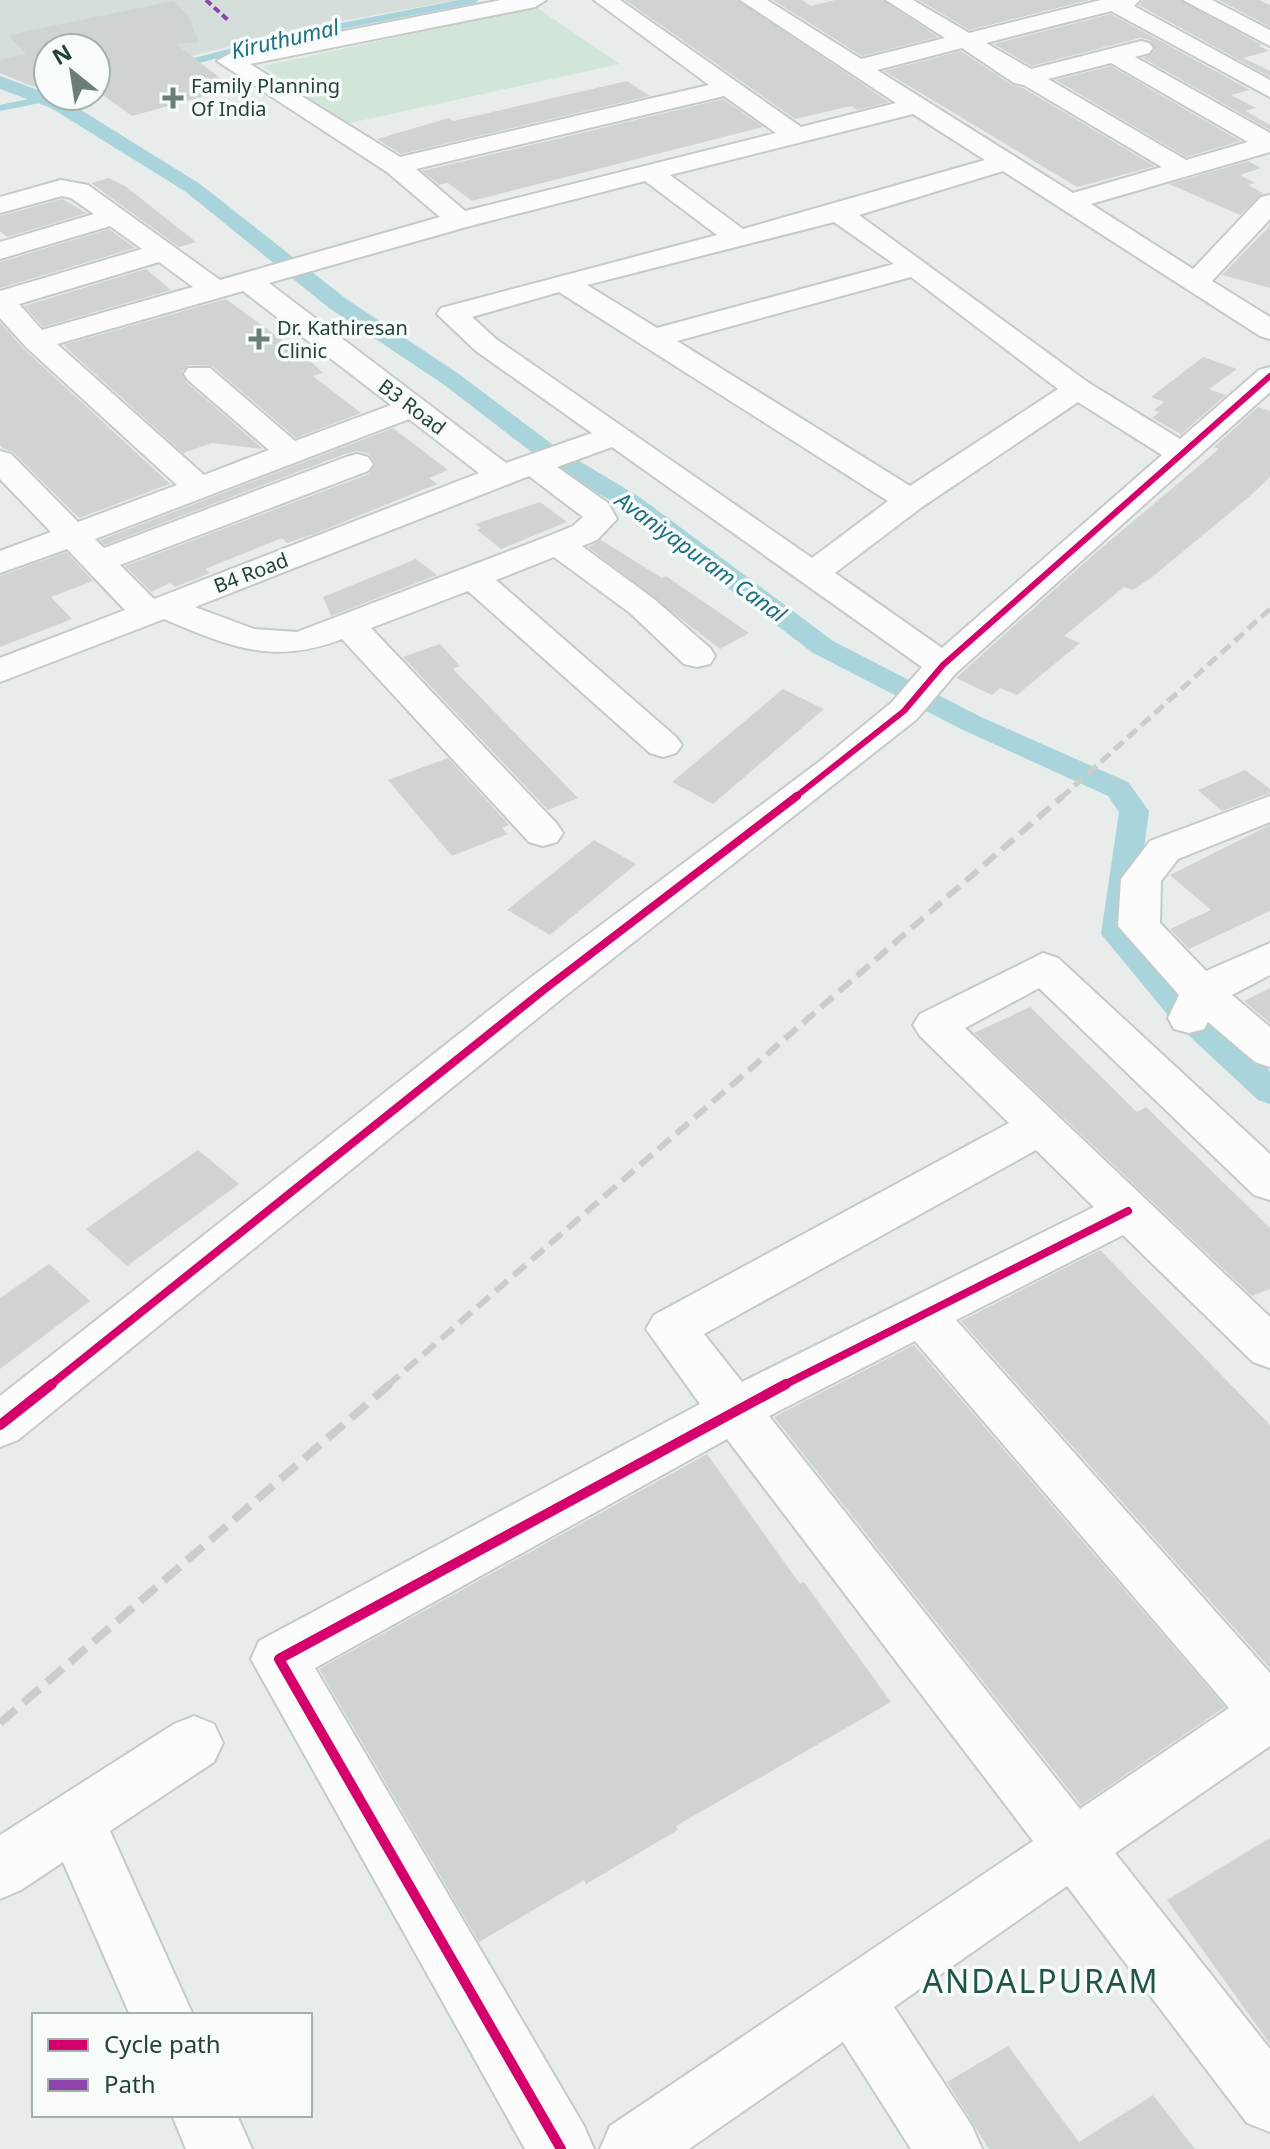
<svg xmlns="http://www.w3.org/2000/svg" width="1270" height="2149" font-family="'Noto Sans',sans-serif">
<rect width="100%" height="100%" fill="#e8edeb"/>
<path fill="#d6dedb" d="M0,0H458L299,29L96,80V48H48V92L0,71Z"/>
<path fill="#d1e6d8" d="M536,7L620,64L341,125L263,66Z"/>
<g fill="none" stroke-linecap="round" stroke-linejoin="round">
<g stroke="#a9d4db" stroke-width="6">
<path d="M187,63L295,35L475,0"/>
<path d="M0,108L58,96"/>
</g>
<path fill="#a9d4db" fill-rule="evenodd" d="M0,76L65,100L200,184L345,298L459,374L556,447L641,498L833,641L981,717L1128,782L1149,811L1133,932L1195,1003L1270,1071V1104L1258,1100L1171,1019L1101,934L1119,812L1108,796L961,729L813,653L623,508L538,457L443,384L329,308L186,192L51,108L0,89Z"/>
</g>
<g fill="#cfd4d2">
<path d="M625,0H737L889,102L858,110L851,106L795,119Z"/>
<path d="M773,0H802L811,6L835,0H883L938,37L862,56Z"/>
<path d="M919,0H1089L969,30Z"/>
<path d="M1143,0H1180L1262,45L1259,46L1269,51L1243,58L1270,71V77L1139,5Z"/>
<path d="M1219,0H1259L1270,5V27Z"/>
<path d="M173,1L188,15L199,42L176,44L233,88L132,116L96,90V48H48V83L32,86L0,73V60L26,54L8,35Z"/>
<path d="M1111,14L1250,90L1231,95L1256,108L1246,111L1270,125V130L1143,58L1155,50L1150,40L1140,38L1031,66L994,44Z"/>
<path d="M961,51L1012,85L1023,88L1155,166L1077,187L884,71Z"/>
<path d="M1111,66L1240,141L1186,157L1056,80Z"/>
<path d="M627,81L650,96L401,154L377,139L449,118L453,121Z"/>
<path d="M723,99L763,127L472,201L448,183L439,185L422,171Z"/>
<path d="M1248,161L1261,168L1240,175L1255,183L1248,185L1263,193L1240,215L1169,184Z"/>
<path d="M109,178L125,186L196,242L179,247L91,183Z"/>
<path d="M62,199L87,213L7,237L0,231V216Z"/>
<path d="M1270,223V288L1222,275L1269,227Z"/>
<path d="M109,229L135,248L0,288V262Z"/>
<path d="M146,269L171,290L43,327L24,306Z"/>
<path d="M226,299L308,359L323,373L313,376L361,413L296,438L212,366L188,365L182,372L186,382L263,449L212,443L183,453L63,345Z"/>
<path d="M0,322L24,349L170,484L79,518L13,452L4,449L0,445Z"/>
<path d="M1203,357L1237,369L1209,389L1226,395L1181,434L1152,418L1159,412L1154,410L1164,402L1151,397Z"/>
<path d="M1258,407L1270,411V477L1250,496L1151,578L1133,590L1124,587L1064,636L1080,643L1017,695L1000,688L992,695L956,678L1093,555L1219,449L1214,447Z"/>
<path d="M393,428L448,470L429,478L437,484L314,534L287,543L282,538L205,569L210,573L175,587L170,583L151,592L125,566L369,474L375,462L369,454L358,451L345,454L105,545L100,540Z"/>
<path d="M540,502L567,522L501,549L477,530L481,528L475,524Z"/>
<path d="M601,540L662,578L666,576L749,633L720,649L588,547Z"/>
<path d="M66,552L93,581L51,597L72,619L0,647V576Z"/>
<path d="M416,559L437,575L331,616L323,597Z"/>
<path d="M440,644L460,666L453,669L578,798L548,810L403,657Z"/>
<path d="M783,689L824,709L713,804L672,782Z"/>
<path d="M448,758L509,825L502,828L508,834L452,856L388,780Z"/>
<path d="M1245,770L1270,789V793L1222,811L1198,790Z"/>
<path d="M1270,825V911L1189,949L1170,929L1211,910L1170,875Z"/>
<path d="M594,840L636,864L550,935L507,910Z"/>
<path d="M1270,988V1023L1244,1001Z"/>
<path d="M1030,1007L1137,1112L1146,1107L1270,1228V1289L1252,1296L974,1033Z"/>
<path d="M198,1150L239,1184L127,1266L86,1229Z"/>
<path d="M1100,1250L1270,1425V1668L961,1321Z"/>
<path d="M49,1264L90,1301L0,1369V1298Z"/>
<path d="M914,1345L1225,1707L1081,1805L774,1417Z"/>
<path d="M707,1454L800,1584L804,1582L891,1702L676,1826L678,1830L586,1884L584,1880L479,1942L319,1669Z"/>
<path d="M1270,1838V2044L1167,1900Z"/>
<path d="M1008,2046L1079,2142L1153,2095L1195,2149H989L947,2082Z"/>
</g>
<g fill="none" stroke-linecap="round" stroke-linejoin="round">
<defs>
<g id="minor">
<path d="M501,0H546L535,7L250,64L400,157L709,85L594,0H620L801,127L896,103L740,0H767L861,59L945,38L886,0H913L969,33L1101,0H1140L1134,6L1270,80V97L1111,11L986,43L1031,69L1141,41L1149,43L1153,48L1149,53L1135,57L1270,133V152L1091,204L1193,269L1261,197L1270,195V219L1212,281L1270,317V339L1260,336L1003,171L859,215L1089,383L1180,439L1259,370L1270,367V392L956,673L917,719L560,1000L18,1440L0,1447V1396L530,978L820,761L891,703L922,667L612,447L557,467L608,503L617,519L597,540L582,546L654,599L710,648L715,656L710,664L697,667L684,664L630,613L554,557L496,580L676,737L682,745L676,753L663,757L650,753L468,591L371,628L557,824L563,833L557,842L543,846L529,842L342,639C273,666 228,646 164,619L0,682V658L125,610L67,549L0,573V551L51,532L0,479V451L11,454L78,522L177,485L26,347L0,318V291L142,249L110,226L0,259V242L94,214L71,198L62,196L0,213V197L61,180L88,185L220,280L440,217L387,172L217,61L229,54ZM962,48L1014,83L1024,85L1162,167L1073,193L877,70ZM1111,63L1248,142L1186,160L1048,79ZM724,96L776,133L465,211L416,169ZM913,114L985,160L743,229L670,175ZM645,181L717,235L441,308L437,314L476,351L592,433L506,463L269,283L470,226ZM834,222L894,264L657,328L587,285ZM159,262L193,287L42,330L19,304ZM911,277L1058,389L910,486L677,341ZM243,291L391,405L295,441L210,368H188L184,374L188,380L269,450L204,475L57,344ZM559,292L888,501L812,558L496,339L472,317ZM1078,402L1162,455L942,648L835,573L922,507ZM409,419L479,473L154,599L120,565L368,471L373,464L368,457L357,454L346,457L104,548L95,539ZM529,476L583,517L573,526L546,537L297,632L254,629L195,607Z"/>
<path d="M1183,0H1212L1270,30V46Z"/>
<path d="M1270,796V822L1178,859L1161,881L1160,923L1206,971L1270,943V975L1232,995L1270,1027V1067L1255,1062L1208,1022L1204,1029L1189,1033L1174,1029L1168,1018L1179,995L1118,926L1121,879L1150,841Z"/>
<path d="M1043,953L1058,958L1270,1154V1200L1254,1195L1039,988L965,1028L1270,1317V1368L1253,1362L1123,1235L956,1320L1270,1673V1746L1115,1853L1270,2049V2132L1247,2123L1067,1886L894,2007L972,2126L982,2149H911L843,2042L689,2149H600L610,2126L1033,1841L727,1439L315,1668L584,2126L594,2149H525L251,1659L259,1641L700,1404L646,1329L654,1315L1009,1123L920,1036L913,1025L920,1014ZM1036,1150L1094,1207L742,1382L704,1334ZM915,1341L1229,1708L1080,1809L769,1416Z"/>
<path d="M194,1716L214,1724L223,1743L214,1762L110,1831L193,2015H130L63,1862L21,1890L0,1899V1835L174,1724Z"/>
<path d="M172,2115H237L252,2149H186Z"/>
</g>
</defs>
<use href="#minor" stroke="#c5cac8" stroke-width="4"/>
<use href="#minor" fill="#fcfcfc" fill-rule="evenodd"/>
<path stroke="#c9cdcc" stroke-width="5" stroke-dasharray="12 6" stroke-linecap="butt" d="M1061,798L1270,609"/>
<path stroke="#c9cdcc" stroke-width="6" stroke-dasharray="16 8" stroke-linecap="butt" d="M387,1386L1063,796"/>
<path stroke="#c9cdcc" stroke-width="8" stroke-dasharray="21 10" stroke-linecap="butt" d="M0,1723L390,1384"/>
<path stroke="#8e44ad" stroke-width="4" stroke-dasharray="7 4" stroke-linecap="butt" d="M206,0L228,20"/>
<defs>
<path id="cycleway-far2" d="M794,798L904,711L943,665L1270,376"/>
<g id="cycleway-far1">
<path d="M49,1386L545,989L797,796"/>
<path d="M782,1386L1128,1211"/>
</g>
<g id="cycleway">
<path d="M0,1425L52,1384"/>
<path d="M561,2149L279,1659L786,1384"/>
</g>
</defs>
<use href="#cycleway-far2" stroke="#f7fbf9" stroke-width="10"/>
<use href="#cycleway-far1" stroke="#f7fbf9" stroke-width="13"/>
<use href="#cycleway" stroke="#f7fbf9" stroke-width="15"/>
<use href="#cycleway-far2" stroke="#d6006c" stroke-width="6"/>
<use href="#cycleway-far1" stroke="#d6006c" stroke-width="8"/>
<use href="#cycleway" stroke="#d6006c" stroke-width="10"/>
</g>
<g fill="#697e78" stroke="#f7fbf9" stroke-width="3">
<path d="M169 86h8v8h8v8h-8v8h-8v-8h-8v-8h8z"/>
<path d="M255 327h8v8h8v8h-8v8h-8v-8h-8v-8h8z"/>
</g>
<g text-anchor="middle" stroke-width="7" stroke-linejoin="round" paint-order="stroke">
<g font-size="20" fill="#24423a" stroke="#f7fbf9" text-anchor="start">
<text x="191" y="93">Family Planning<tspan x="191" dy="23">Of India</tspan></text>
<text x="277" y="335">Dr. Kathiresan<tspan x="277" dy="23">Clinic</tspan></text>
</g>
<g font-size="20" fill="#24423a" stroke="#f7fbf9">
<text transform="translate(412 407) rotate(37)" y="7">B3 Road</text>
<text transform="translate(251 573) rotate(-21)" y="7">B4 Road</text>
</g>
<g font-size="22" font-style="italic" fill="#1c6f80" stroke="#f7fbf9">
<text transform="translate(285 39) rotate(-13)" y="8">Kiruthumal</text>
<text transform="translate(701 557) rotate(36)" y="8">Avaniyapuram Canal</text>
</g>
<g font-size="32" letter-spacing="2" fill="#1f5548" stroke="#f7fbf9">
<text x="1041" y="1993">ANDALPURAM</text>
</g>
</g>
<rect x="32" y="2013" width="280" height="104" fill="#f7fbf9" stroke="#a3b1ad" stroke-width="2"/>
<rect x="48" y="2039" width="40" height="12" fill="#d6006c" stroke="#a3b1ad" stroke-width="2"/>
<text x="104" y="2053" font-size="24" fill="#24423a">Cycle path</text>
<rect x="48" y="2079" width="40" height="12" fill="#8e44ad" stroke="#a3b1ad" stroke-width="2"/>
<text x="104" y="2093" font-size="24" fill="#24423a">Path</text>
<g transform="translate(72 72) rotate(330)"><circle r="38" fill="#f7fbf9" stroke="#a3b1ad" stroke-width="2"/>
<path d="M0-6L14 30L0 20L-14 30Z" fill="#697e78"/>
<text y="-12" font-size="22" font-weight="bold" text-anchor="middle" fill="#24423a">N</text>
</g>
</svg>
